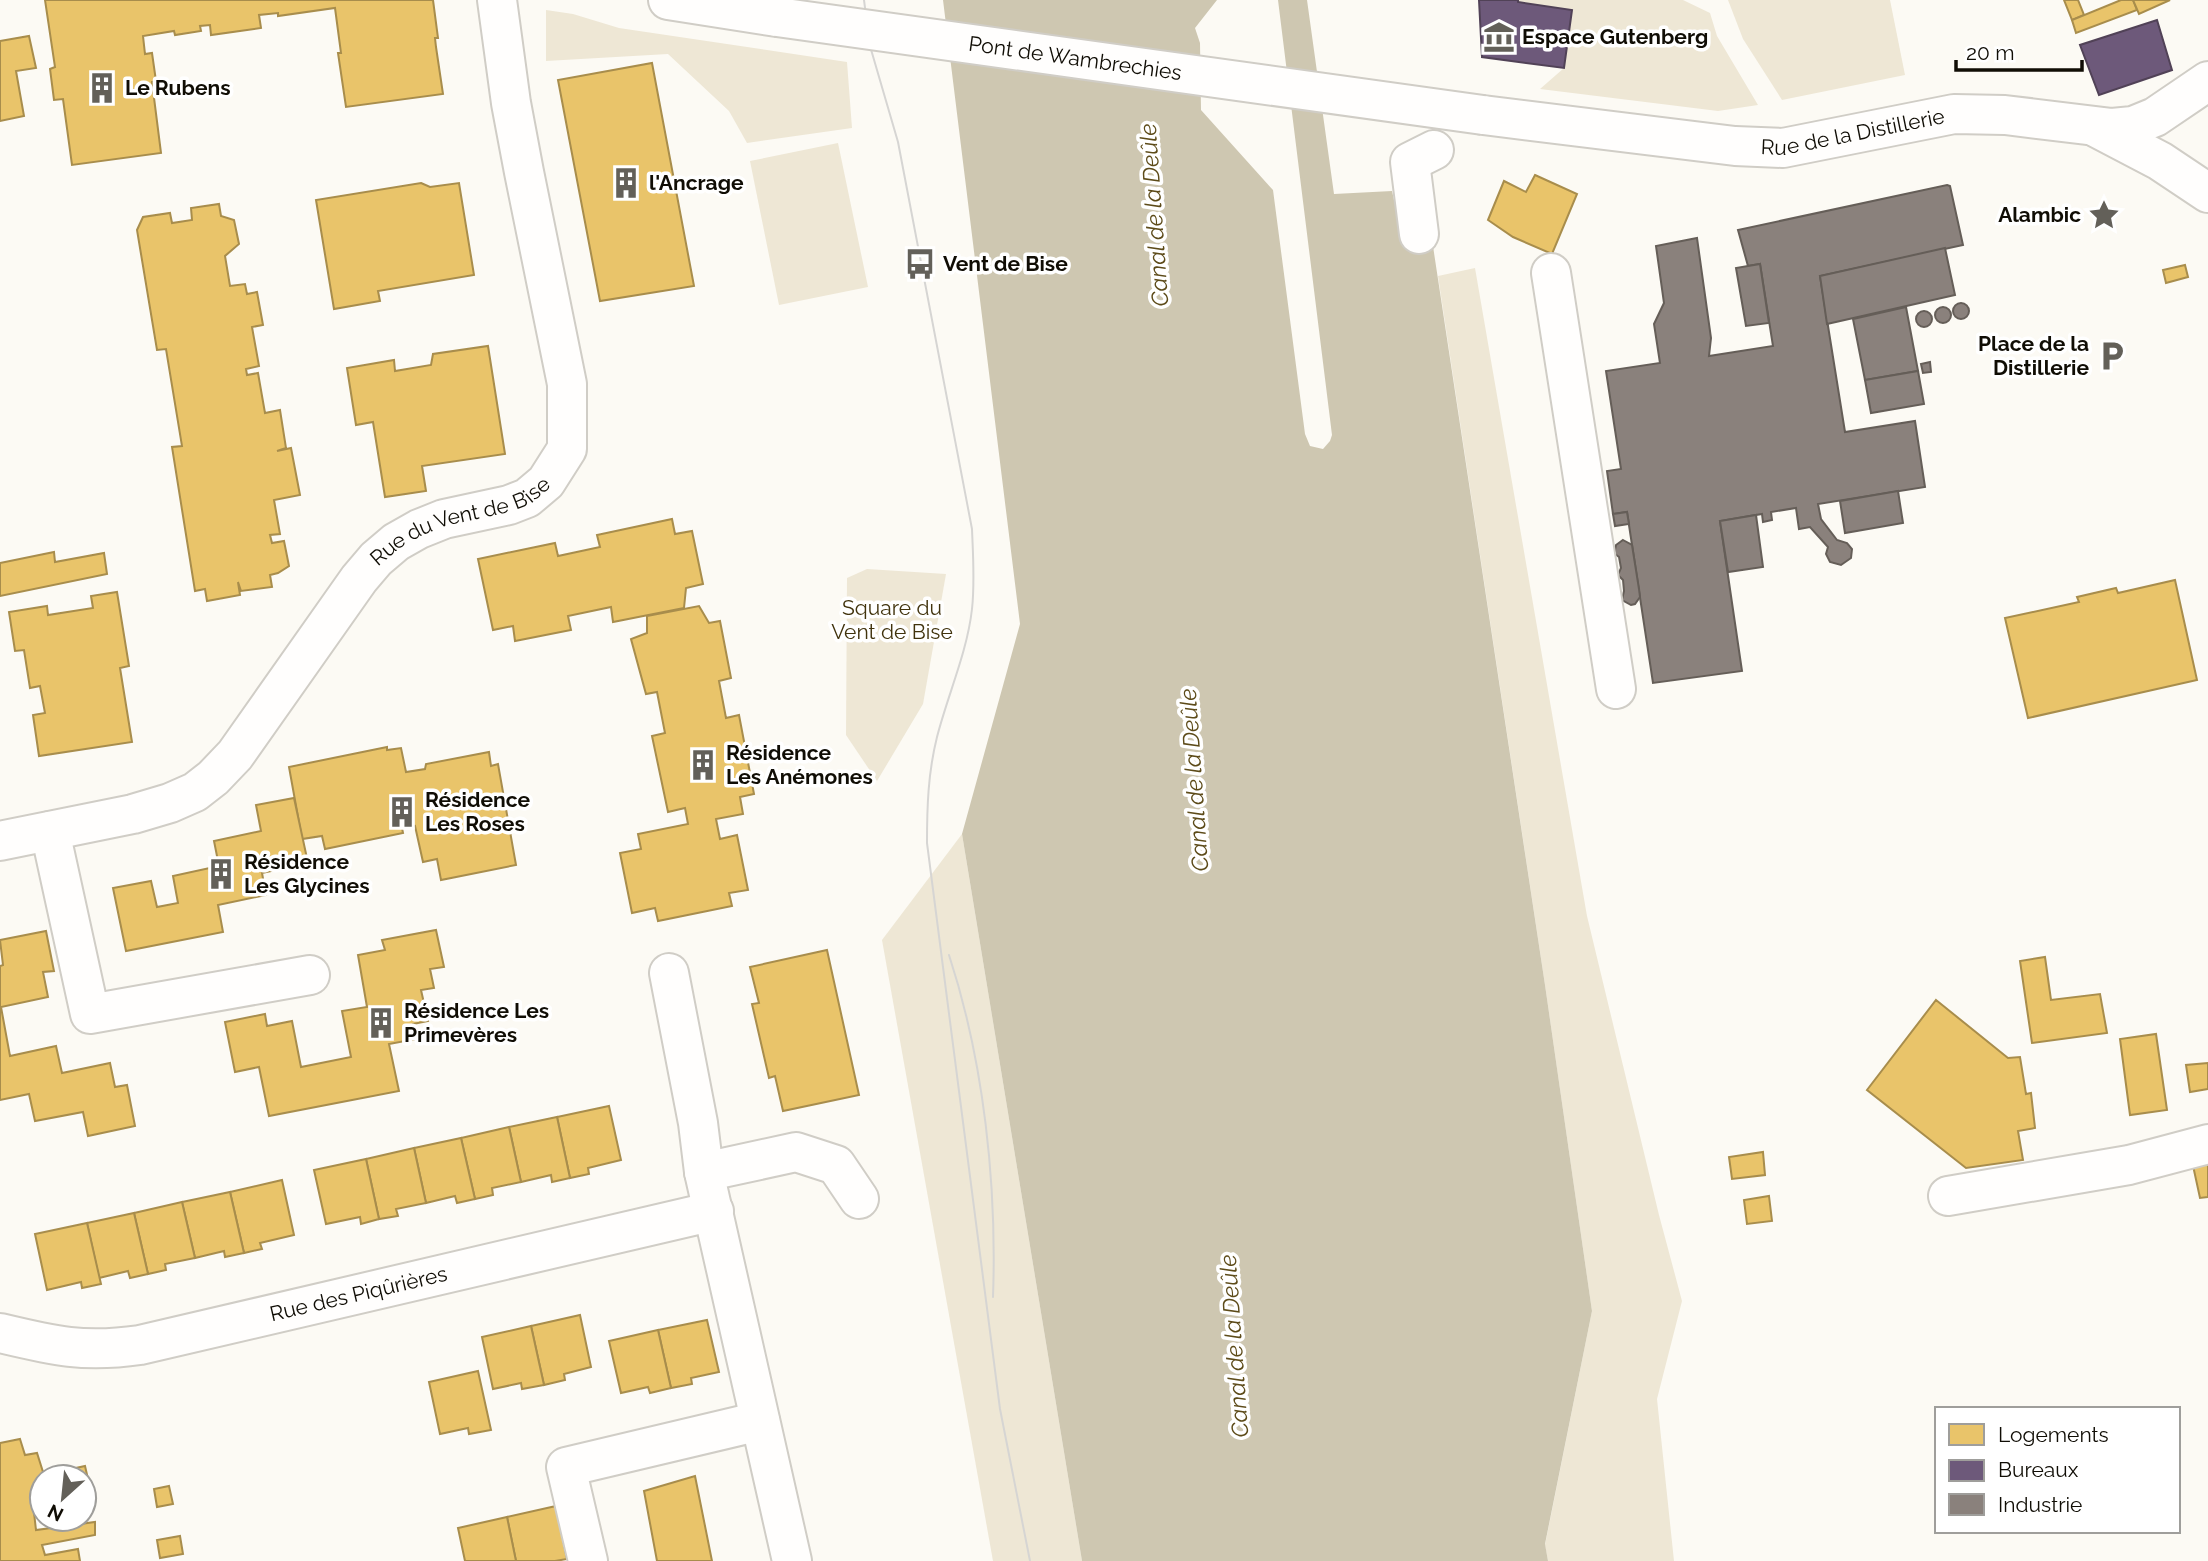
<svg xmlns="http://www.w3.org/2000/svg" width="2208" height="1561" font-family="Raleway,sans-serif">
<rect width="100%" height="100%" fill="#fcfaf4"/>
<g fill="#eee7d5">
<path d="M1518,0H1683L1710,13L1717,36L1758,105L1718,111L1540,89L1564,68L1572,11L1518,2Z"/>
<path d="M1728,0H1890L1905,75L1782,100L1743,39Z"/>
<path d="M546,10L573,14L619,28L847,62L852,128L747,143L729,111L668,54L546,61Z"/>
<path d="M838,143L868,287L779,305L750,161Z"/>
<path d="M1475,268L1587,916L1659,1215L1682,1301L1657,1399L1674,1561H1548L1545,1545L1592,1311L1545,985L1438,276Z"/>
<path d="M867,569L946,574L923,704L877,781L846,735L847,578Z"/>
<path d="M962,834L1082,1561H993L882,940Z"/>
</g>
<path fill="#cec7b1" d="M943,0H1217L1195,28L1200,43L1201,110L1273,190L1305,434L1310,446L1323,449L1330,441L1332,435L1278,0H1307L1334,194L1392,191L1402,236L1431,233L1545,985L1592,1311L1545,1544L1548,1561H1082L962,834L1020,624Z"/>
<g fill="#e9c46a" stroke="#a88d4c" stroke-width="2">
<path d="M45,0H433L438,38H435L436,47L443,94L346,107L338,53H341L335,8L278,16V13L259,15L261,28L211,35L210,25L200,26L201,31L175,35L174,31L143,36L145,54L152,53L156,81L152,82L161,153L72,165L63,99L54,100L50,69L55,67Z"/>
<path d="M2064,0H2078L2084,15L2072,20Z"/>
<path d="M2121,0H2133L2137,10L2076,33L2072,20Z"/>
<path d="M2133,0H2170L2139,14Z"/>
<path d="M29,36L36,68L16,71L24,116L0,121V41Z"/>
<path d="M652,63L694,286L600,301L558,80Z"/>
<path d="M1535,175L1577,194L1552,254L1513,237L1488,220L1504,181L1526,192Z"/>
<path d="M421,183L430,187L459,183L474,275L378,291L380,301L334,309L316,200Z"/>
<path d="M219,204L221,216L234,220L239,244L225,256L230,286L245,284L247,294L257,292L263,325L252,327L259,366L246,369L247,375L258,373L265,413L280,410L286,448L277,451L291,448L300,495L274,500L280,534L270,535L272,543L284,541L289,566L278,573L270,575L272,587L241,591L238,582L240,595L207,601L205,589L195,591L172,447L182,446L166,349L157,350L137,230L143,217L170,213L172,223L192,220L191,208Z"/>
<path d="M2185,265L2188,277L2166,283L2163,270Z"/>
<path d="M488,346L505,454L422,466L426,491L385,497L373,422L356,425L347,368L394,360L395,371L431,365L433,354Z"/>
<path d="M672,519L675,534L692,531L703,584L686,588L684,608L613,622L611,607L568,616L571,630L515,641L513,626L493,630L478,559L555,543L558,556L600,547L597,535Z"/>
<path d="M54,552L55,562L104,553L107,574L0,596V563Z"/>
<path d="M2175,580L2197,680L2028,718L2005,618L2079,602L2077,597L2116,588L2118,593Z"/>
<path d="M117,592L129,666L120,668L132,742L39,756L33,715L45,713L40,686L30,688L24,650L15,651L9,612L47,606L48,615L93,608L91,596Z"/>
<path d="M699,606L709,623L720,621L731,678L719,681L726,718L739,715L754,794L740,797L743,814L716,819L720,839L737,835L748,890L729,893L732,906L658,921L655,908L632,913L620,853L641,849L638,834L688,824L685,808L668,812L652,736L665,733L657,692L646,694L631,639L647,633V616Z"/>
<path d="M387,747V750L401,748L406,772L425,769L426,764L489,752L491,766L498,764L516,865L441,880L437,859L423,862L415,826L402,828L403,833L325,849L322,836L302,839L289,767Z"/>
<path d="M294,798L308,863L262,873L266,895L218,905L223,932L126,951L113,888L151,881L157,907L178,903L173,876L219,866L214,841L261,831L256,805Z"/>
<path d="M436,930L444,967L430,969L434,988L421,990L428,1021L413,1024L416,1039L389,1044L399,1091L269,1116L259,1067L235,1072L225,1022L265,1014L267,1026L292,1021L301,1067L351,1057L342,1011L367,1007L358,955L385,950L382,940Z"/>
<path d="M46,931L54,971L43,972L48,997L1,1007L10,1056L56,1046L62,1073L110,1063L115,1087L127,1085L135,1126L88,1136L83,1112L35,1121L29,1094L0,1100V966L3,965L0,940Z"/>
<path d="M827,950L859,1095L783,1111L775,1076L769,1078L752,1004L759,1003L750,967Z"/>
<path d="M2045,957L2051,1000L2100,994L2107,1033L2032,1043L2020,961Z"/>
<path d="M1936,1000L2008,1058L2020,1057L2026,1094L2031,1093L2035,1128L2018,1131L2023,1160L1966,1168L1867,1090Z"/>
<path d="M2156,1034L2167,1110L2130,1115L2120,1039Z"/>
<path d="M2208,1063V1089L2190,1092L2186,1065Z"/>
<path d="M609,1106L621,1160L588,1168L589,1174L570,1178L557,1117Z"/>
<path d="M557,1117L570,1178L552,1182L551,1175L521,1182L509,1127Z"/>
<path d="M509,1127L521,1182L492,1188L493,1195L475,1199L461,1138Z"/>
<path d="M461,1138L475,1199L457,1203L455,1196L426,1203L414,1148Z"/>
<path d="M414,1148L426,1203L396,1209L398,1216L379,1219L366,1159Z"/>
<path d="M1763,1152L1765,1175L1732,1179L1729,1157Z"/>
<path d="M2208,1158V1197L2200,1198L2192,1161Z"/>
<path d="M366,1159L379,1219L361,1224L360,1217L326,1224L314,1170Z"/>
<path d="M282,1180L294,1235L260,1243L262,1249L244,1253L230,1192Z"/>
<path d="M230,1192L244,1253L225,1257L224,1251L195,1258L182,1202Z"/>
<path d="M1769,1196L1772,1221L1747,1224L1744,1200Z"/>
<path d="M182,1202L195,1258L165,1264L166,1270L148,1274L134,1213Z"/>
<path d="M134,1213L148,1274L130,1278L128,1271L99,1278L87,1223Z"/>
<path d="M87,1223L101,1284L82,1288L81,1282L47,1290L35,1234Z"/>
<path d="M580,1315L591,1367L564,1374L565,1380L544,1385L531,1326Z"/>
<path d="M707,1320L719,1372L691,1378L692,1384L671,1388L658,1330Z"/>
<path d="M531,1326L544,1385L522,1389L521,1383L493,1389L482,1337Z"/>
<path d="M658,1330L671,1388L650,1393L648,1387L621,1393L609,1341Z"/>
<path d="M478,1371L491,1430L469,1434L468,1428L440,1434L429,1382Z"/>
<path d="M20,1439L25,1455L37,1453L44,1475L85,1466L91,1492L84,1493V1477H42V1502L33,1504L36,1530L95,1522V1535L42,1545L45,1555L78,1549L80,1561H0V1443Z"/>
<path d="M695,1476L712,1561H657L644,1491Z"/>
<path d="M169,1486L173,1504L157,1507L154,1489Z"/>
<path d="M556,1506L567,1559L555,1561H516L507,1517Z"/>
<path d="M507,1517L516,1561H465L458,1528Z"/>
<path d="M180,1536L183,1554L160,1558L157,1540Z"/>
</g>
<g fill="#6d597a" stroke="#514257" stroke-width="2">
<path d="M1479,0H1518V2L1572,10L1564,68L1482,57Z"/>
<path d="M2157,20L2172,70L2099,95L2080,45Z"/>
</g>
<g fill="#8a817c" stroke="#655e58" stroke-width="2">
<path d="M1947,185L1950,186L1963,245L1820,276L1845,432L1915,421L1925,487L1818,504L1821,519L1837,540L1847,543L1852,549L1851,558L1841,565L1830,562L1826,554L1828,547L1810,527L1799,529L1796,508L1771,512L1772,520L1763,522L1762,514L1720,521L1742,671L1653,683L1627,512L1613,514L1607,471L1621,469L1606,371L1660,363L1654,324L1664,303L1656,246L1697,238L1711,338L1709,356L1773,346L1760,264L1748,266L1738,230Z"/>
<path d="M1945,248L1955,295L1827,324L1820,276Z"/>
<path d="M1760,264L1769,323L1746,326L1736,268Z"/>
<circle cx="1961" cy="311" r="8"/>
<path d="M1906,307L1918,371L1865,380L1853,319Z"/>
<circle cx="1943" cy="315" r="8"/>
<circle cx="1924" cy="319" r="8"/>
<path d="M1930,362L1931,372L1923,373L1921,364Z"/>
<path d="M1918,371L1924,404L1871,413L1865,380Z"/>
<path d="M1898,491L1903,523L1845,533L1840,501Z"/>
<path d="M1627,512L1629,524L1615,526L1613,514Z"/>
<path d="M1756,515L1763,567L1728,572L1720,521Z"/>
<path d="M1623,540L1632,545L1639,589L1640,597L1635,604L1631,605L1622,600L1624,591L1623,580L1618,575L1621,568L1619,557L1615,554V550L1616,545Z"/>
</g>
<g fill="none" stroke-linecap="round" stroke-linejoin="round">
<defs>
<g id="minor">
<path d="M668,0L777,17"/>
<path id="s1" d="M1483,115L1735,146L1783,148L1954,114L2005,115L2112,128L2133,126L2155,117L2208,81"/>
<path d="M2097,128L2160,161L2208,193"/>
<path d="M1419,234L1410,162L1434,150"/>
<path d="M1551,273L1616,689"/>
<path d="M50,831L90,1014L310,975"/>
<path id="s2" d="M0,841L133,814L170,803L195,792L213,778L235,755L359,579L376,559L396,542L419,529L444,519L509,505L527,498L546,482L567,449V384L524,172L511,103L497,0"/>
<path d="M669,973L698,1123L704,1172L792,1561"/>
<path d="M704,1172L796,1152L836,1165L859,1199"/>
<path d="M1948,1196L2129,1165L2208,1144"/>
<path id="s3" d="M0,1333C54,1346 84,1353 140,1345L714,1211"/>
<path d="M588,1561L566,1467L760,1421"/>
</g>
</defs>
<use href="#minor" stroke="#d0cdc6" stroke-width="42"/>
<use href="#minor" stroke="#fffefd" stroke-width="38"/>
<g stroke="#d6d5d3" stroke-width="2">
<path d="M864,0L870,46L898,142L972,529C973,556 975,582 972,609C967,653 948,694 937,737C928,773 927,807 927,843L1000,1409L1030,1561"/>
<path d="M949,955C984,1062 997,1185 993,1297"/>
</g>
<defs>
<g id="minor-bridge">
<path id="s4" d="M777,17L1483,115"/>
</g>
</defs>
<use href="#minor-bridge" stroke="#d0cdc6" stroke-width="42" stroke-linecap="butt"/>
<use href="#minor-bridge" stroke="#fffefd" stroke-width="38"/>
</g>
<defs>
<symbol id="museum-bare" viewBox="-9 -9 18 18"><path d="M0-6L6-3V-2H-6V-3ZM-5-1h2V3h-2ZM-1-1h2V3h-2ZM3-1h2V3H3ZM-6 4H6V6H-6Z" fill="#636059" stroke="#fff" stroke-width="2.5" paint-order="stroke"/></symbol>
<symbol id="building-bare" viewBox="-9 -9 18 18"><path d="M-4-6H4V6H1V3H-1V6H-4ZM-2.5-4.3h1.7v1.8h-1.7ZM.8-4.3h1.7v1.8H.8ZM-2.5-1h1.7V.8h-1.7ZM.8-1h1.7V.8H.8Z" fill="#636059" stroke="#fff" stroke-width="2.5" paint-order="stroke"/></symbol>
<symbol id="sight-bare" viewBox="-9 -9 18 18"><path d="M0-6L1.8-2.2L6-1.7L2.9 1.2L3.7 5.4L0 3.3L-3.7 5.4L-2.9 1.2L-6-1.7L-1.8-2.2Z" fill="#636059" stroke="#fff" stroke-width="2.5" paint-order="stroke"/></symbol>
<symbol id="bus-bare" viewBox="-9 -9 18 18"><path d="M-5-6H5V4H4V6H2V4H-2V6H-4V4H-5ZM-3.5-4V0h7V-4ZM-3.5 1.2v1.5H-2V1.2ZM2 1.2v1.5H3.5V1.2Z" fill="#636059" stroke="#fff" stroke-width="2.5" paint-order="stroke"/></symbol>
<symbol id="parking-bare" viewBox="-9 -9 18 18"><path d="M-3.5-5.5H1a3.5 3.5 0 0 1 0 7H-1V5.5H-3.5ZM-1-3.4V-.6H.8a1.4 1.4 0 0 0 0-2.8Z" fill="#636059" stroke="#fff" stroke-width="2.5" paint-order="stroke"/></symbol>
</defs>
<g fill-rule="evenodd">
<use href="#museum-bare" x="1477" y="15" width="44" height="44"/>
<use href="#building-bare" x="80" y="66" width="44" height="44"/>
<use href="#building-bare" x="604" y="161" width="44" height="44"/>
<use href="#sight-bare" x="2082" y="193" width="44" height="44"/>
<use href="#bus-bare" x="898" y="242" width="44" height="44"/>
<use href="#parking-bare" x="2090" y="334" width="44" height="44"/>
<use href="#building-bare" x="681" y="743" width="44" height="44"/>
<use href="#building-bare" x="380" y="790" width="44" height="44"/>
<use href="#building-bare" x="199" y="852" width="44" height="44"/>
<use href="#building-bare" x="359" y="1001" width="44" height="44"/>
</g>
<g text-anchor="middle" stroke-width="7" stroke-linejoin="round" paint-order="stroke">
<g font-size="21" font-weight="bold" fill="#100d05" stroke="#fff" text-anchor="start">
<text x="1522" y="44">Espace Gutenberg</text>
<text x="125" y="95">Le Rubens</text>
<text x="649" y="190">l'Ancrage</text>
<text x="2081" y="222" text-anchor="end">Alambic</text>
<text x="943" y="271">Vent de Bise</text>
<text x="2089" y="351" text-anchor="end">Place de la<tspan x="2089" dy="24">Distillerie</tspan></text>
<text x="726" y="760">Résidence<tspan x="726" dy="24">Les Anémones</tspan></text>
<text x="425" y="807">Résidence<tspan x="425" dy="24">Les Roses</tspan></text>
<text x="244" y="869">Résidence<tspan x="244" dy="24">Les Glycines</tspan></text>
<text x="404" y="1018">Résidence Les<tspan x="404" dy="24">Primevères</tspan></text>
</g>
<g font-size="21" fill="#100d05" stroke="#fff">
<text dy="7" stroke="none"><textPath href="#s4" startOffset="301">Pont de Wambrechies</textPath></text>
<text dy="7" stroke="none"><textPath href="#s1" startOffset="373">Rue de la Distillerie</textPath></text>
<text dy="7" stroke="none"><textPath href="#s2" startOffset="592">Rue du Vent de Bise</textPath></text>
<text dy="7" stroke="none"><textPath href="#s3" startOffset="366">Rue des Piqûrières</textPath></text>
</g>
<g font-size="21" fill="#41330d" stroke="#fff">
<text x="892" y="615">Square du<tspan x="892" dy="24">Vent de Bise</tspan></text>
</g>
<g font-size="23" font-style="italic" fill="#5d4b19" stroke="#fff">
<text transform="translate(1154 215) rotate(-94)" y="8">Canal de la Deûle</text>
<text transform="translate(1194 780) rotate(-94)" y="8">Canal de la Deûle</text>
<text transform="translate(1234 1346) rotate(-94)" y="8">Canal de la Deûle</text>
</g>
</g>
<rect x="1935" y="1407" width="245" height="126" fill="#ffffff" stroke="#9f9e9b" stroke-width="2"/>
<rect x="1949" y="1424" width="35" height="21" fill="#e9c46a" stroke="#9f9e9b" stroke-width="2"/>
<text x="1998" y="1442" font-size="21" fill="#100d05">Logements</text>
<rect x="1949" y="1460" width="35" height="21" fill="#6d597a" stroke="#9f9e9b" stroke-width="2"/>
<text x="1998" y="1477" font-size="21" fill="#100d05">Bureaux</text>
<rect x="1949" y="1494" width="35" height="21" fill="#8a817c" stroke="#9f9e9b" stroke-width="2"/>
<text x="1998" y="1512" font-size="21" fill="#100d05">Industrie</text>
<g transform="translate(63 1498) rotate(207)"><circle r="33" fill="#ffffff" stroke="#9f9e9b" stroke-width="2"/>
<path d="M0-5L12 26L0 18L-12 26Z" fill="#636059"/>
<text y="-10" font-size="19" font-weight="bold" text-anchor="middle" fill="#100d05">N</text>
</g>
<path d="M1956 60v10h126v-10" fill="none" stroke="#100d05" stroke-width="3.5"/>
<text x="1966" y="60" font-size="21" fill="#100d05" stroke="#ffffff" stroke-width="5" paint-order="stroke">20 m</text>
</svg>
